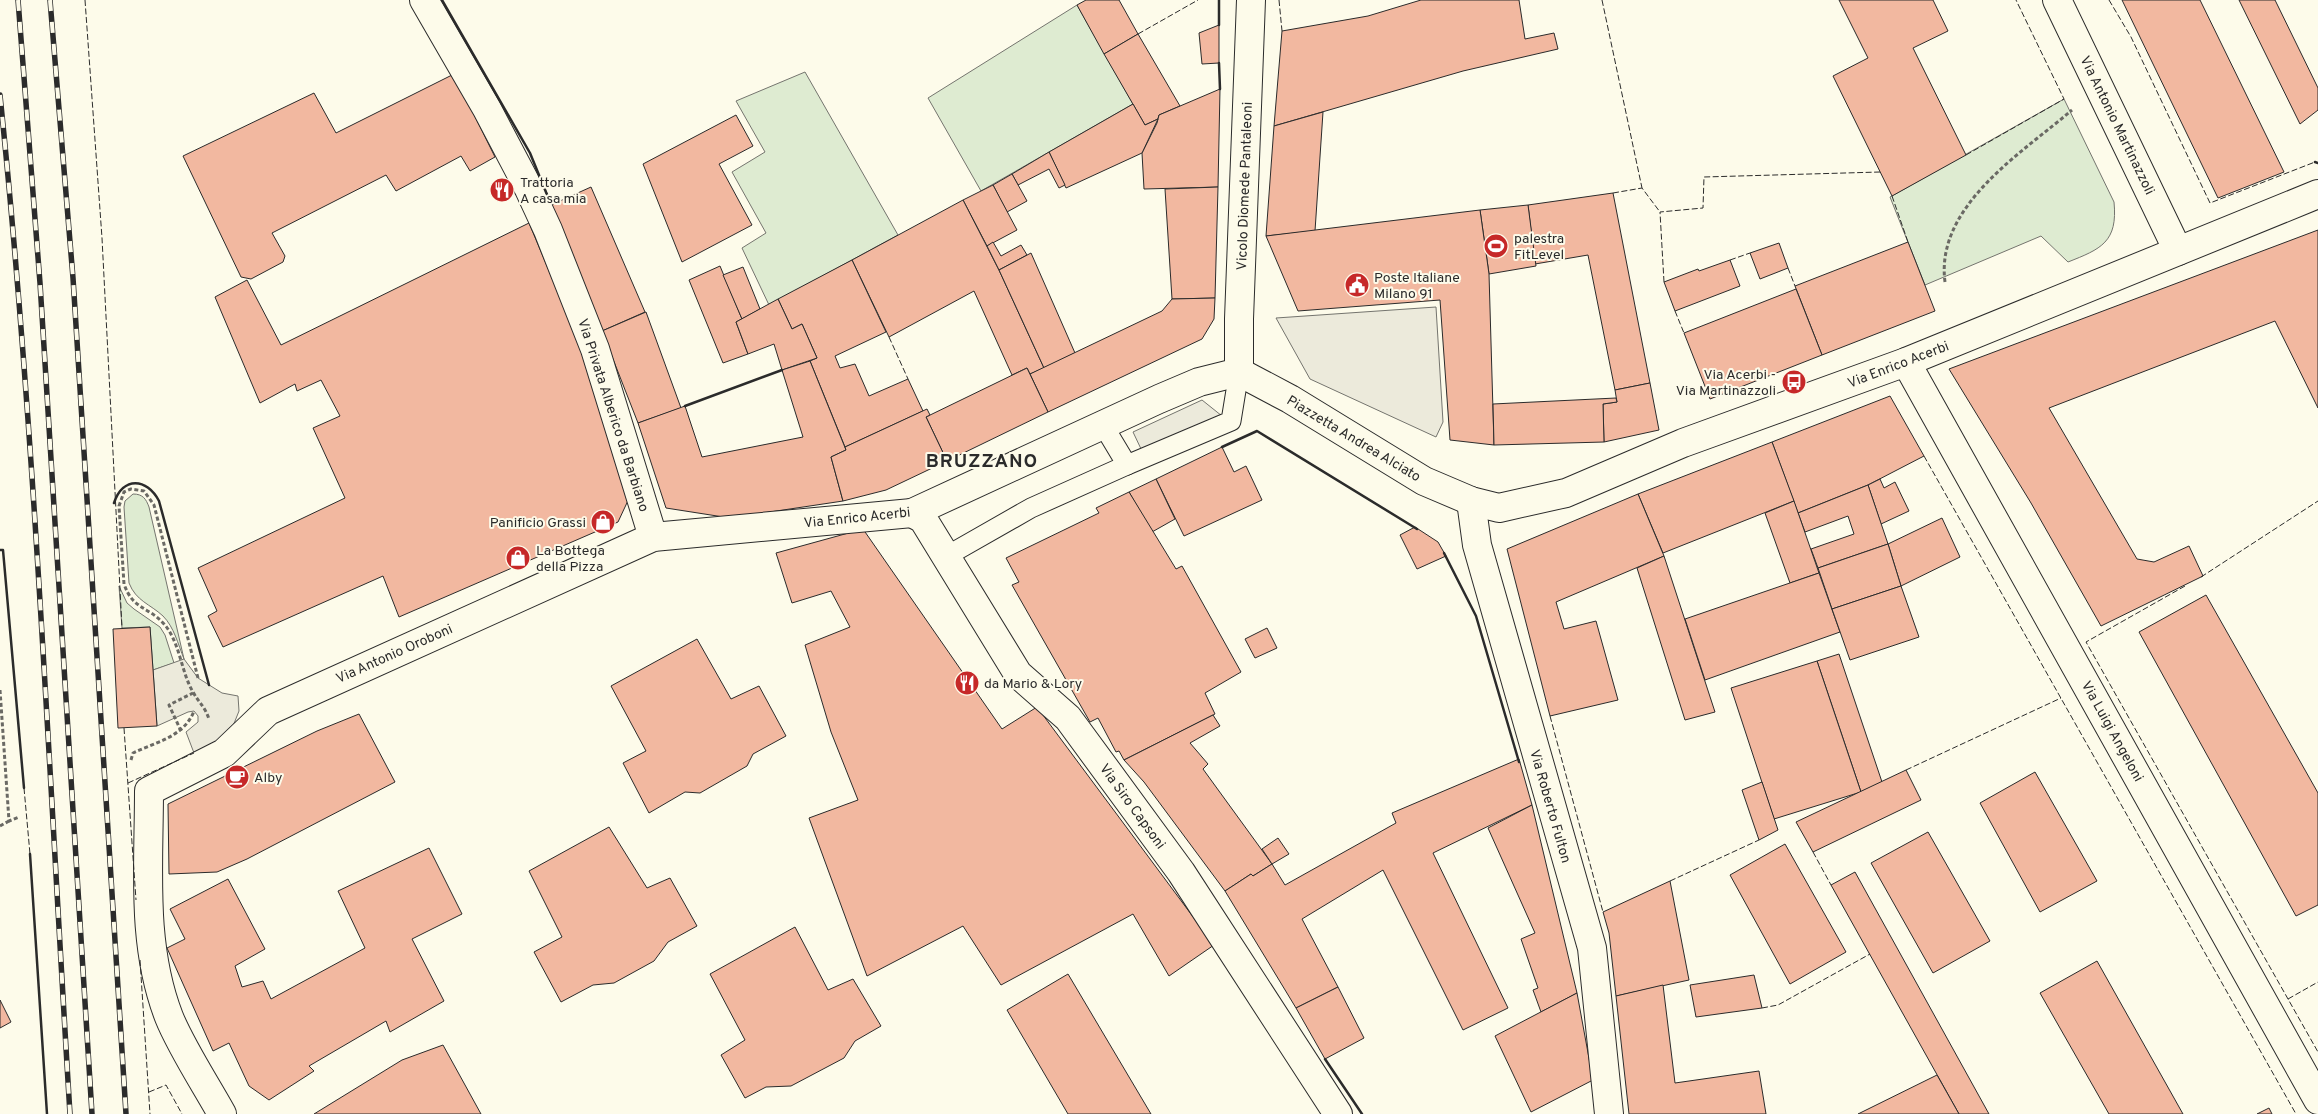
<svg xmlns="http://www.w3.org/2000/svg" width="2318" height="1114" font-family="Overpass,sans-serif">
<rect width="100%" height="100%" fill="#fdfbea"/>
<g fill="#deebd1" stroke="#74746e">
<path d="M1077,5L1133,104L981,191L928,98Z"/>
<path d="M805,72L898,235L769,305L742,248L766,233L732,172L765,152L736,101Z"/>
<path d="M2064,99L2114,202C2118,242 2101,249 2068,262L2041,236L1925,285L1890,197Z"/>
<path d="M133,494C143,494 146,499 149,507L184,659C178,644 174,627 163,616C150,604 136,601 129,583L124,507L125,501Z"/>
<path d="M119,586L127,603L134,609L160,627L165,635L174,663L153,670L150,627L122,628Z"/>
</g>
<g fill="#eceadb" stroke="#74746e">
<path d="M1436,307L1443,422L1436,437L1310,379L1276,318Z"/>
<path d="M1202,400L1222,416L1142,451L1133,432Z"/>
<path d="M184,659L198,678L222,693L238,696L239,711L233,726L219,741L194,753L186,732L198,722V716L194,711L188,712L157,726L153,670Z"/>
</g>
<g fill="#f2b8a0" stroke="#2b2b2b">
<path d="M1086,0H1119L1138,34L1104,54L1077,5Z"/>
<path d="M1421,0H1519L1525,39L1554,33L1558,49L1463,71L1274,126L1282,31L1368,16Z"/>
<path d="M1839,0H1933L1948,31L1913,48L1966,155L1892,196L1833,76L1868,58Z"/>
<path d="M2122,0H2200L2284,172L2218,198Z"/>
<path d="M2239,0H2275L2318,88V110L2300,124Z"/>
<path d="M1219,25V63L1202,64L1199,33Z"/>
<path d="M1138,34L1180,106L1159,115L1158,119L1145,125L1104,54Z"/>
<path d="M454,74L495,157L470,171L461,156L396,191L386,175L272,233L285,256L283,262L251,279L241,277L183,156L314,93L336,133Z"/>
<path d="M1220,89L1218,187L1144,189L1142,153L1157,123L1159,115Z"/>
<path d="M1133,104L1145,125L1158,119L1142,153L1066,188L1049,152Z"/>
<path d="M1323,112L1315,231L1266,236L1274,126Z"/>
<path d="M736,115L753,146L719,164L752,225L682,262L643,164Z"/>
<path d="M1049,152L1065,185L1059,188L1049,169L1018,185L1012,174Z"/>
<path d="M1012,174L1027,201L1007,212L993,185Z"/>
<path d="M993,185L1017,230L987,246L963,200Z"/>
<path d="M591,187L645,312L602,331L551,205Z"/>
<path d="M1218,187L1215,298L1172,299L1165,189Z"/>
<path d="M1613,193L1650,383L1615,390L1588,255L1535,264L1528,205Z"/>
<path d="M963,200L999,270L1044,368L1030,374L1027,368L1012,375L974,291L889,337L852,260Z"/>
<path d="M1528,205L1536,266L1489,274L1480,210Z"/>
<path d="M1480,210L1489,274L1494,445L1450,440L1440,300L1298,311L1266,236Z"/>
<path d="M529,223L581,347L632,492L618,522L399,617L383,576L223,647L208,616L217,611L198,568L345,498L313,428L340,416L321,380L297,391L295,384L260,403L215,297L247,280L281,345Z"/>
<path d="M2318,230V408L2275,321L2049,408L2137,559L2154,562L2189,546L2203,576L2101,626L2031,503L1949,369Z"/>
<path d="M993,242L1001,256L1021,245L1027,255L999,270L987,246Z"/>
<path d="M1908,242L1935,311L1822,355L1795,286Z"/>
<path d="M1779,243L1788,268L1760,279L1750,253Z"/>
<path d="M1031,253L1075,353L1044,368L999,270Z"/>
<path d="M852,260L886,332L835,356L840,368L855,364L869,396L908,379L923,411L845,447L810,361L817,358L802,324L792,329L778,299Z"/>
<path d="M1730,260L1740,286L1675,311L1664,282L1698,269L1699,271Z"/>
<path d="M720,266L742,319L736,322L748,354L723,363L689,280Z"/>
<path d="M743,267L760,309L742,319L723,275Z"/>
<path d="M1796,289L1822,355L1710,399L1684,333Z"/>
<path d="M1215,298L1214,319L1202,339L1048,412L1030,374L1162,311L1172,299Z"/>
<path d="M778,299L792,329L802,324L817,358L782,370L774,344L748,354L736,322Z"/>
<path d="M646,312L681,408L638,423L602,331Z"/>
<path d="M810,361L846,450L831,457L843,501L730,518L666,508L638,423L685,406L702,457L803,437L782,370Z"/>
<path d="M1027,368L1048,412L947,461L926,417Z"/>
<path d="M1650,383L1659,430L1604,442L1603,404L1617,402L1615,390Z"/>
<path d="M1890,396L1924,456L1868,485L1798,513L1772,442Z"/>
<path d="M1616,398L1617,402L1603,404L1604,442L1494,445L1493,404Z"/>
<path d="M927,409L930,415L926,417L947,461L886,490L843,501L831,457L846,450L845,447Z"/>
<path d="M1772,442L1794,501L1663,553L1638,494Z"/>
<path d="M1222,447L1234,472L1246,466L1262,500L1184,536L1156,479Z"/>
<path d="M1156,479L1175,519L1152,532L1129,492Z"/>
<path d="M1880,479L1884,488L1895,482L1909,511L1881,524L1868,485Z"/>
<path d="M1868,485L1888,544L1818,568L1811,549L1854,534L1848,516L1805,532L1798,513Z"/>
<path d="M1129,492L1176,569L1182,566L1241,672L1205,693L1215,714L1124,760L1119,751L1116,752L1098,718L1090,722L1012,585L1019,582L1006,558L1099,513L1096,508Z"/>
<path d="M1638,494L1664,556L1556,602L1564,629L1596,621L1618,700L1550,716L1507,549Z"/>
<path d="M1794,501L1819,573L1790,583L1765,513Z"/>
<path d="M1942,518L1960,557L1901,586L1888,544Z"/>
<path d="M1415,527L1438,542L1446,556L1417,569L1400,535Z"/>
<path d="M863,529L1002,729L1037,707L1214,945L1169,976L1133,914L1001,985L963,926L867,976L809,818L858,800L831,732L805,645L850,627L831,591L792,603L776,553Z"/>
<path d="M1888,544L1901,586L1832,609L1818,568Z"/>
<path d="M1664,556L1715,712L1685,720L1637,568Z"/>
<path d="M1819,573L1840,632L1705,680L1685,619Z"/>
<path d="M1901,586L1919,637L1850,660L1832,609Z"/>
<path d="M2206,595L2318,793V905L2296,916L2139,632Z"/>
<path d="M150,627L157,726L118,728L113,629Z"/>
<path d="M1267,628L1277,648L1255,658L1245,639Z"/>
<path d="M697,639L731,699L759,686L786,736L753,754L747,766L700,793L685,792L649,813L623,763L646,751L611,686Z"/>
<path d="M1839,654L1882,782L1861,792L1817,661Z"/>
<path d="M1817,661L1861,792L1774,819L1731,688Z"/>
<path d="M359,714L395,782L247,859L217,872L169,874L168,804L317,731Z"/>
<path d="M1213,715L1220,726L1190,743L1208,764L1203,769L1272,864L1253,876L1251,874L1225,891L1144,782L1124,760Z"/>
<path d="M1519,759L1532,805L1433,853L1508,1008L1463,1030L1383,870L1302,919L1338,987L1296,1008L1225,891L1251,874L1253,876L1272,864L1285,885L1396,823L1392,813Z"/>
<path d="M1906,770L1921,800L1813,852L1796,822Z"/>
<path d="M2035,772L2097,881L2040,912L1980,803Z"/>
<path d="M1762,782L1778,830L1759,840L1742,790Z"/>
<path d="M1532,805L1577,993L1541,1012L1533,990L1538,988L1521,939L1535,933L1488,828Z"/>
<path d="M609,827L647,888L670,878L697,926L668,942L654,961L614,983L593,985L561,1002L534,952L562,937L529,871Z"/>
<path d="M1928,832L1990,941L1933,973L1871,863Z"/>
<path d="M1278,838L1289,854L1272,864L1262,849Z"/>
<path d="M1785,844L1846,952L1790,984L1730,875Z"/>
<path d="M429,848L462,914L412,939L444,1001L390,1032L386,1021L309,1066L314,1071L269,1100L249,1086L229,1043L213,1051L167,948L185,939L170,909L228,879L265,949L235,966L242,987L263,981L271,999L365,948L338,891Z"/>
<path d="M1855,872L1989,1114H1959L1831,885Z"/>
<path d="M1670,881L1689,980L1616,996L1609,933L1603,912Z"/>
<path d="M795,927L828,990L853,979L881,1026L855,1041L844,1058L791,1086L766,1087L745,1098L721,1055L745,1040L710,974Z"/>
<path d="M2097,961L2183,1114H2109L2040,993Z"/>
<path d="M1068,974L1151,1114H1068L1007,1010Z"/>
<path d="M1754,975L1762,1008L1696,1017L1690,985Z"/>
<path d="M1663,985L1675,1083L1759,1071L1766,1114H1629L1616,996Z"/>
<path d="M1338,987L1364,1038L1325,1059L1296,1008Z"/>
<path d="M1577,993L1593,1080L1531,1112L1495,1036Z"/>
<path d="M0,1000L11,1022L0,1028Z"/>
<path d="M443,1045L481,1114H314L402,1060Z"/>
<path d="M1937,1075L1959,1114H1858Z"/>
<path d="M2269,1108L2272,1114H2257Z"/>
</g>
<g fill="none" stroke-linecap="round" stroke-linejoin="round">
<defs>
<g id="lane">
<path d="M1103,425L1127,465L1231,421L1239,372"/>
<path d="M945,557L1031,508L1127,465"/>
</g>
<g id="street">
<path d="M424,0L487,109L529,189L548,230L595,349L653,537"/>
<path d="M2057,0L2178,251"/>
<path d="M1906,362L2318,1100"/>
<path d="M1239,372L1290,399L1424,481L1471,501L1499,508L1566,493L1683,443L1906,362L2318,194"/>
<path d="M1239,372V319L1251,0"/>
<path d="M1471,501L1477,545L1592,948L1609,1114"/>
<path d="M912,513L923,519L1018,674L1068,718L1181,872L1338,1114"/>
<path d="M222,1114C206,1085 181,1047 169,1017C141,945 149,867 149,791L224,753L268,711L653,537L912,513L1159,399L1199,382L1239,372"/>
</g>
</defs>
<use href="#lane" stroke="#2b2b2b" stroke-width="21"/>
<use href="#street" stroke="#2b2b2b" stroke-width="30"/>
<g stroke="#6a6964" stroke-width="3" stroke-dasharray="4 2.5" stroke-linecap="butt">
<path d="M1945,282C1935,206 2022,153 2072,110"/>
<path d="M198,678L154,505L144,491L131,489L124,492L119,506L124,584C133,610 148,606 164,624C180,642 181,672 193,692C199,703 204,705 209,719"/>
<path d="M0,690L9,821L19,817"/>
<path d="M181,731L169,705L193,693"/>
<path d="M131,760L133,753C156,742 184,737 194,711"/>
<path d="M0,826L9,821"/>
</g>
<use href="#lane" stroke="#fdfbea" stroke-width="19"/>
<use href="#street" stroke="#fdfbea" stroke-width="28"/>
<defs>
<g id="rail">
<path d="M18,0L40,283L92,1114"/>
<path d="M50,0L73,278L126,1114"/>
<path d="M0,95C35,434 49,774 70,1114"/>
</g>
</defs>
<use href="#rail" stroke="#2b2b2b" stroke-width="5.5"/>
<use href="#rail" stroke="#fdfbea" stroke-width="4" stroke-dasharray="11" stroke-linecap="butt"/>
<g stroke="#2b2b2b" stroke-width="1" stroke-dasharray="6 2.5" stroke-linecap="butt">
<path d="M85,0L102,238L122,628"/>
<path d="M1279,0L1282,31"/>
<path d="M1602,0L1642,188"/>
<path d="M2109,0L2131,37L2210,203L2315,162"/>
<path d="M1138,34L1198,0"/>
<path d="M1966,155L2064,99L2016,0"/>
<path d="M1613,193L1642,188L1660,212"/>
<path d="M1892,196L1908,242"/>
<path d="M1730,260L1750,253"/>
<path d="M1788,268L1795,286"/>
<path d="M1664,282L1660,212L1703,208L1704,177L1880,172"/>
<path d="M1675,311L1684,333"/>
<path d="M889,337L908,379"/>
<path d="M1924,456L2296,1114"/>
<path d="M2201,577L2318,501"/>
<path d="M2185,586L2086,642L2318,1052"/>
<path d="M1550,716L1603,912"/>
<path d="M124,728L136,900"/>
<path d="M1906,770L2061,698"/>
<path d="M128,783L194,753"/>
<path d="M24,788L30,854"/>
<path d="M1813,852L1831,885"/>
<path d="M1670,881L1759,840"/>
<path d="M140,960L150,1114"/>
<path d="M2288,999L2318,982"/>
<path d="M1762,1008L1778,1005L1870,954"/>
<path d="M149,1092L166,1085L182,1114"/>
</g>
<g stroke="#2b2b2b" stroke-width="2.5">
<path d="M442,0L530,153L550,202"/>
<path d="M1219,0V25"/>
<path d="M1219,63L1220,89"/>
<path d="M2315,162L2318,163"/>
<path d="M685,406L782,370"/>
<path d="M1222,447L1257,431L1417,529"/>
<path d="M114,503C123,476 147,478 159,501L209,685"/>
<path d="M0,550H3L24,788"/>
<path d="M1444,553L1476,616L1519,762"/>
<path d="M30,854L47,1114"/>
<path d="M1325,1059L1362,1114"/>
</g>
</g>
<defs>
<symbol id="restaurant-disc" viewBox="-11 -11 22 22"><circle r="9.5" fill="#c62828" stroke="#fdfbea"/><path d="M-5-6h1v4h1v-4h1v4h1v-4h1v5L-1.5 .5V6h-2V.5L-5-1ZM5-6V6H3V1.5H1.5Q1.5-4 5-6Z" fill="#fff"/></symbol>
<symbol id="stadium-disc" viewBox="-11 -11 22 22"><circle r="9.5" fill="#c62828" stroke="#fdfbea"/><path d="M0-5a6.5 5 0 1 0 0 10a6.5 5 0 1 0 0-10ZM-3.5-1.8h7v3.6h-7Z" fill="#fff"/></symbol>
<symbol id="civic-disc" viewBox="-11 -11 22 22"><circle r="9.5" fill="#c62828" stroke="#fdfbea"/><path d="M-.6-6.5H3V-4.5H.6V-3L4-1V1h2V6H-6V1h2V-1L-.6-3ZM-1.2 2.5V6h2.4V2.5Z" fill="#fff"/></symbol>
<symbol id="bus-disc" viewBox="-11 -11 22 22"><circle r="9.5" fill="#c62828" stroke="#fdfbea"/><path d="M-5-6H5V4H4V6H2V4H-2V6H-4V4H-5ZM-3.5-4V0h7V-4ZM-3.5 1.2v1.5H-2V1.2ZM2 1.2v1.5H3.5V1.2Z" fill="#fff"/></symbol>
<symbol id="shop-disc" viewBox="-11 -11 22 22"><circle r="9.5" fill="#c62828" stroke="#fdfbea"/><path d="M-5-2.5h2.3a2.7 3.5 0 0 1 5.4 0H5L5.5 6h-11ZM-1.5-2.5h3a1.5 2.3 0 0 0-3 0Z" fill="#fff"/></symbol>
<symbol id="cafe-disc" viewBox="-11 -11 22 22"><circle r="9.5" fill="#c62828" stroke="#fdfbea"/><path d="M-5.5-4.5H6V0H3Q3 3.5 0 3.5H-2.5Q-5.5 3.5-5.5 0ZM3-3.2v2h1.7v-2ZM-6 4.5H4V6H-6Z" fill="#fff"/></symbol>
</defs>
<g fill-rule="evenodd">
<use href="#restaurant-disc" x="488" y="176" width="28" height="28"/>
<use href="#stadium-disc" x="1482" y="232" width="28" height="28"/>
<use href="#civic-disc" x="1343" y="271" width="28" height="28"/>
<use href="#bus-disc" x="1780" y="368" width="28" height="28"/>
<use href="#shop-disc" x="589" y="508" width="28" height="28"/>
<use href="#shop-disc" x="504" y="544" width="28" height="28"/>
<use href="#restaurant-disc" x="953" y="669" width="28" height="28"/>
<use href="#cafe-disc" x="223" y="763" width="28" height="28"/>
</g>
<g text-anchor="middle" stroke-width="4" stroke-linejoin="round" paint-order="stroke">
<g font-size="14" fill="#2b2b2b" stroke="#fdfbea">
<text transform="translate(2118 125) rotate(64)" y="5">Via Antonio Martinazzoli</text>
<text transform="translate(1244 186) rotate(-88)" y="5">Vicolo Diomede Pantaleoni</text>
<text transform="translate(1898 364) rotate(-21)" y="5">Via Enrico Acerbi</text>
<text transform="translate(614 415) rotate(72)" y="5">Via Privata Alberico da Barbiano</text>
<text transform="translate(1354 438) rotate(31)" y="5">Piazzetta Andrea Alciato</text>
<text transform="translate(857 517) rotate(-6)" y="5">Via Enrico Acerbi</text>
<text transform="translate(394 653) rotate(-24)" y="5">Via Antonio Oroboni</text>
<text transform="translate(2113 731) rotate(61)" y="5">Via Luigi Angeloni</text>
<text transform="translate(1133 806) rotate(54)" y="5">Via Siro Capsoni</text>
<text transform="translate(1551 806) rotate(74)" y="5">Via Roberto Fulton</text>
</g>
<g font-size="14" fill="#2b2b2b" stroke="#fdfbea" text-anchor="start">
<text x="520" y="187">Trattoria<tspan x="520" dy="16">A casa mia</tspan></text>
<text x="1514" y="243">palestra<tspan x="1514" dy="16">FitLevel</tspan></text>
<text x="1374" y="282">Poste Italiane<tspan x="1374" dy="16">Milano 91</tspan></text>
<text x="1776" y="379" text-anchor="end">Via Acerbi -<tspan x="1776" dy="16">Via Martinazzoli</tspan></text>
<text x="586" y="527" text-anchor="end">Panificio Grassi</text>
<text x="536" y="555">La Bottega<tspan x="536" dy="16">della Pizza</tspan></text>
<text x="984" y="688">da Mario &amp; Lory</text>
<text x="254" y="782">Alby</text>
</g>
<g font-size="19" font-weight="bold" letter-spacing="1" fill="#2b2b2b" stroke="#fdfbea">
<text x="982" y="467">BRUZZANO</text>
</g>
</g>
</svg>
